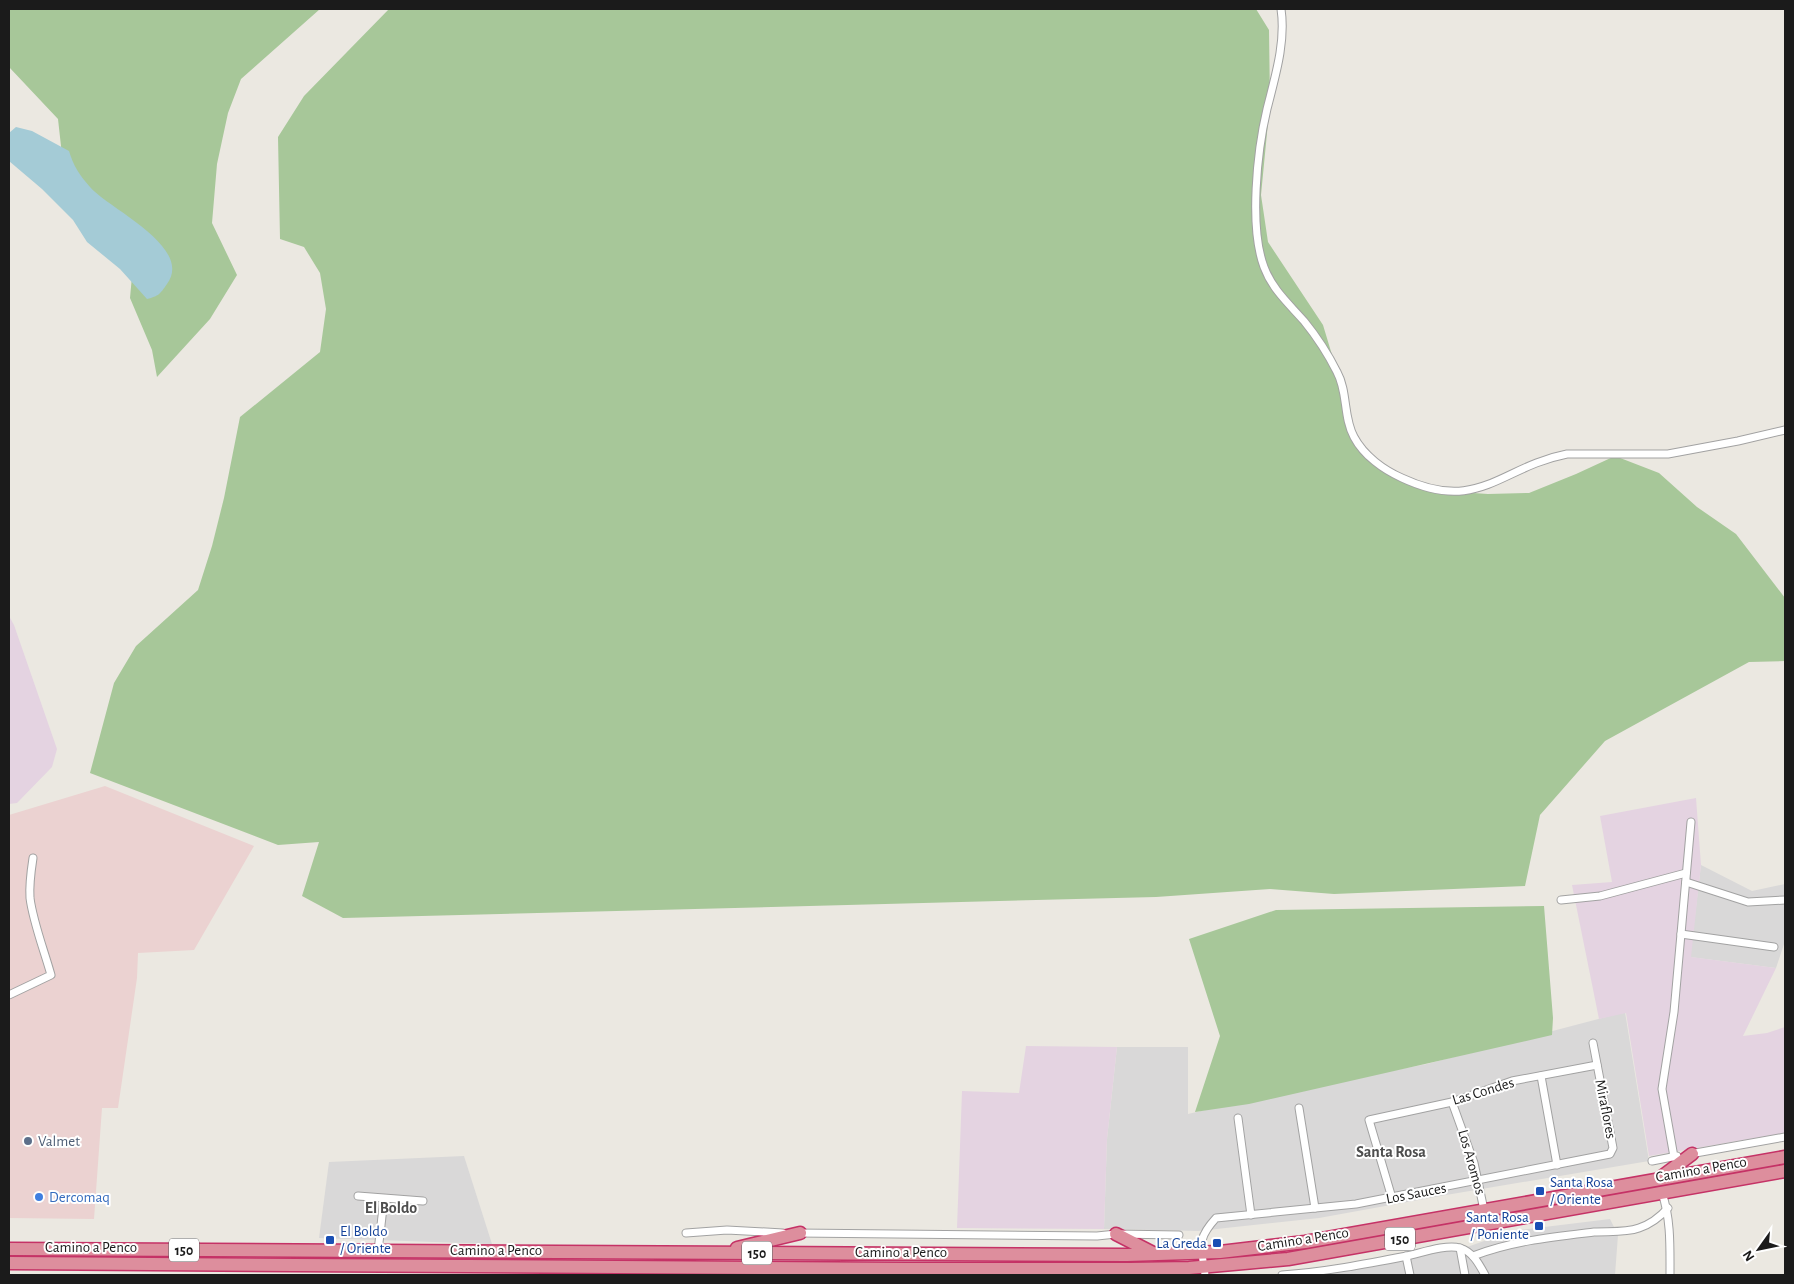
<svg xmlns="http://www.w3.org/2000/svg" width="1794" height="1284" font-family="'Alegreya Sans',sans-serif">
<rect width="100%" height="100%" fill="#ebe8e1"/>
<g fill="#d9d8d8">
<path d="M1701,865L1752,891L1785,884V941L1776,968L1690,957Z"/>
<path d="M1625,1012L1649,1161L1446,1195L1319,1218L1198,1231L1104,1229L1107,1139L1117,1047H1188V1114L1292,1090L1427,1064Z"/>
<path d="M464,1156L492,1244L319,1238L329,1162Z"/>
<path d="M1610,1219L1618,1235L1615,1275H1313L1470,1246L1512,1231Z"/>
</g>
<path fill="#ebd2d1" d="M105,786L254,846L194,950L138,953L137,978L118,1108H102L94,1219L9,1218V815Z"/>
<g fill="#e4d3e1">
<path d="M9,616L14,625L57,749L52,767L17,803L9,804Z"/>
<path d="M1696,798L1701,865L1691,957L1776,968L1743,1036L1767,1033L1785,1027V1133L1649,1156L1626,1013L1599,1019L1572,885L1612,882L1600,816Z"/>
<path d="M1026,1046L1117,1047L1107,1139L1104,1229L957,1228L962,1091L1019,1093Z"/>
</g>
<g fill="#a7c799">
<path d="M9,9H320L241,79L228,113L217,164L212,223L237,275L210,319L157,377L152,350L130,298L133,265L66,191L58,119L9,67Z"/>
<path d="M389,9H1256L1269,30L1270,102L1261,195L1268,242L1323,325L1358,441L1373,460L1413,482L1444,491L1488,494L1529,493L1576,474L1615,456L1659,473L1697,507L1736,534L1785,598V661L1749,662L1605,741L1540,815L1525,886L1334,894L1270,889L1156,897L343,918L302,896L319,842L278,845L90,773L114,683L136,646L198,590L212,546L224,498L240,417L320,352L326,309L320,273L304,247L280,239L278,137L304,96Z"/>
<path d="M1544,906L1553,1018L1552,1035L1249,1104L1195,1112L1220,1036L1189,939L1276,910Z"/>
</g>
<path fill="#a4cbd6" d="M16,127L32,131L69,151C73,165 80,176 90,187C109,209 194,247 167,284C160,294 159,296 147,299L120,269L87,242L73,220L42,189L9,161V133Z"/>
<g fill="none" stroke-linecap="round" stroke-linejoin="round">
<defs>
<g id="street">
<path d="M1281,9C1286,42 1275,77 1267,109C1257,151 1249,227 1264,267C1272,289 1289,304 1304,321C1317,337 1328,354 1337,372C1348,392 1343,417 1354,437C1364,456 1384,470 1402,478C1479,514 1500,467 1567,454H1668L1738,441L1785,430"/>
<path d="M1686,882L1748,902L1785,900"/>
<path d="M1561,900L1600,896L1686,873"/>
<path d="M1681,934L1774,947"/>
<path d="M9,995L51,975C44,950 33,922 30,898C29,884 31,871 33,858"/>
<path d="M1541,1076L1557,1165"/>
<path d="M1452,1102L1474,1163L1487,1224"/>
<path d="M1299,1108L1315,1208"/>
<path d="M1238,1118L1251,1215"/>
<path d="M1690,1154L1785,1137"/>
<path d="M1674,1157L1662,1089L1674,1012L1691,822"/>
<path d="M1652,1161L1677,1156"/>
<path d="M1662,1193C1671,1219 1670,1247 1670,1275"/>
<path d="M358,1196L423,1201"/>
<path d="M1392,1198L1369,1120L1452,1102L1512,1081L1597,1065"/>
<path d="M686,1233L727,1230L783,1233"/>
<path d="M797,1233L1097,1236L1116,1234L1179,1235"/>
<path d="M1460,1248L1465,1275"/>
<path d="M378,1251L384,1199"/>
<path d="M1406,1256L1410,1275"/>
<path d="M1473,1256C1512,1241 1552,1237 1594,1232C1609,1231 1625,1233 1639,1228C1651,1224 1660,1217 1668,1208"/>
<path d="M1205,1275C1202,1247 1195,1241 1216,1218L1356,1204L1610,1154L1613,1148L1593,1043"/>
<path d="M1282,1275C1324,1272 1366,1264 1407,1256C1421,1253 1446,1244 1460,1248C1473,1252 1479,1264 1485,1275"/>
</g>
<g id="highway">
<path d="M1660,1178L1692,1154"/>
<path d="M1116,1234L1155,1254"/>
<path d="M737,1248L800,1233"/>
<path d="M9,1249L1127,1255L1220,1252L1305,1242L1785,1157"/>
<path d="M9,1263L907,1269H1130L1189,1268L1288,1259L1785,1171"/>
</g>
</defs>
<use href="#street" stroke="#a2a2a2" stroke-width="9"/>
<use href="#highway" stroke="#c53266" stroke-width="15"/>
<use href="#street" stroke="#fff" stroke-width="7"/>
<use href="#highway" stroke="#dd8e9d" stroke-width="12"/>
</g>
<circle fill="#5c6f8a" stroke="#fff" stroke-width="2" cx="28" cy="1141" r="5"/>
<g fill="#1a4fb4" stroke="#fff" stroke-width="2">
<rect x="1535" y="1186" width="10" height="10" rx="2.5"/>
<rect x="1534" y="1221" width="10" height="10" rx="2.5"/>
<rect x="325" y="1235" width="10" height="10" rx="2.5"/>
<rect x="1212" y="1238" width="10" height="10" rx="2.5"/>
</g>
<circle fill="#3f7fe0" stroke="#fff" stroke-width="2" cx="39" cy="1197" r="5"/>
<g text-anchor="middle" stroke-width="4" stroke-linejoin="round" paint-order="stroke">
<g fill="#fff" stroke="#5f5f5f" stroke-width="1">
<rect x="1385" y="1227.5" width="30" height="23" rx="4"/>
<rect x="169" y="1238.5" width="30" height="23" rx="4"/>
<rect x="742" y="1241.5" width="30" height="23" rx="4"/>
</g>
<g font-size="14" font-weight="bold" fill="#1b1b1b">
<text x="1400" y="1244">150</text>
<text x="184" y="1255">150</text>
<text x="757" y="1258">150</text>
</g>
<g font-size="15" fill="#1b1b1b" stroke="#fff">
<text transform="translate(1483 1091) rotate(-17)" y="5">Las Condes</text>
<text transform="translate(1606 1109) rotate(79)" y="5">Miraflores</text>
<text transform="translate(1472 1162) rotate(74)" y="5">Los Aromos</text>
<text transform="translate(1701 1169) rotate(-10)" y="5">Camino a Penco</text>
<text transform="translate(1416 1193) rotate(-11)" y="5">Los Sauces</text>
<text transform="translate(1303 1239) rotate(-9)" y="5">Camino a Penco</text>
<text x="91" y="1252">Camino a Penco</text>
<text x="496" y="1255">Camino a Penco</text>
<text x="901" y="1257">Camino a Penco</text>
</g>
<g font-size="15" fill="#4e5e75" stroke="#fff" text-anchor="start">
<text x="38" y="1146">Valmet</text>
</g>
<g font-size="15" fill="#164399" stroke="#fff" text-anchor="start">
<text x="1550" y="1187">Santa Rosa<tspan x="1550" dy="17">/ Oriente</tspan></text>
<text x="1529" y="1222" text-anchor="end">Santa Rosa<tspan x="1529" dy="17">/ Poniente</tspan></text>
<text x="340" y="1236">El Boldo<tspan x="340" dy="17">/ Oriente</tspan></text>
<text x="1207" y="1248" text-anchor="end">La Greda</text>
</g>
<g font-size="15" fill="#366cbe" stroke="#fff" text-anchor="start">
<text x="49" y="1202">Dercomaq</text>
</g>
<g font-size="16" font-weight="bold" fill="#4e4e4e" stroke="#fff">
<text x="1391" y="1157">Santa Rosa</text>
<text x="391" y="1213">El Boldo</text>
</g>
</g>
<rect width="1794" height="1284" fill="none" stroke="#1b1b1b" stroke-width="20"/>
<g transform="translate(1759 1249) rotate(237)" stroke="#ffffff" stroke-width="4" paint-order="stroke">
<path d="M0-4L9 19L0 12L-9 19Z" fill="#1b1b1b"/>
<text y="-8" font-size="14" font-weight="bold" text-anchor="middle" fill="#1b1b1b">N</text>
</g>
</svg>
